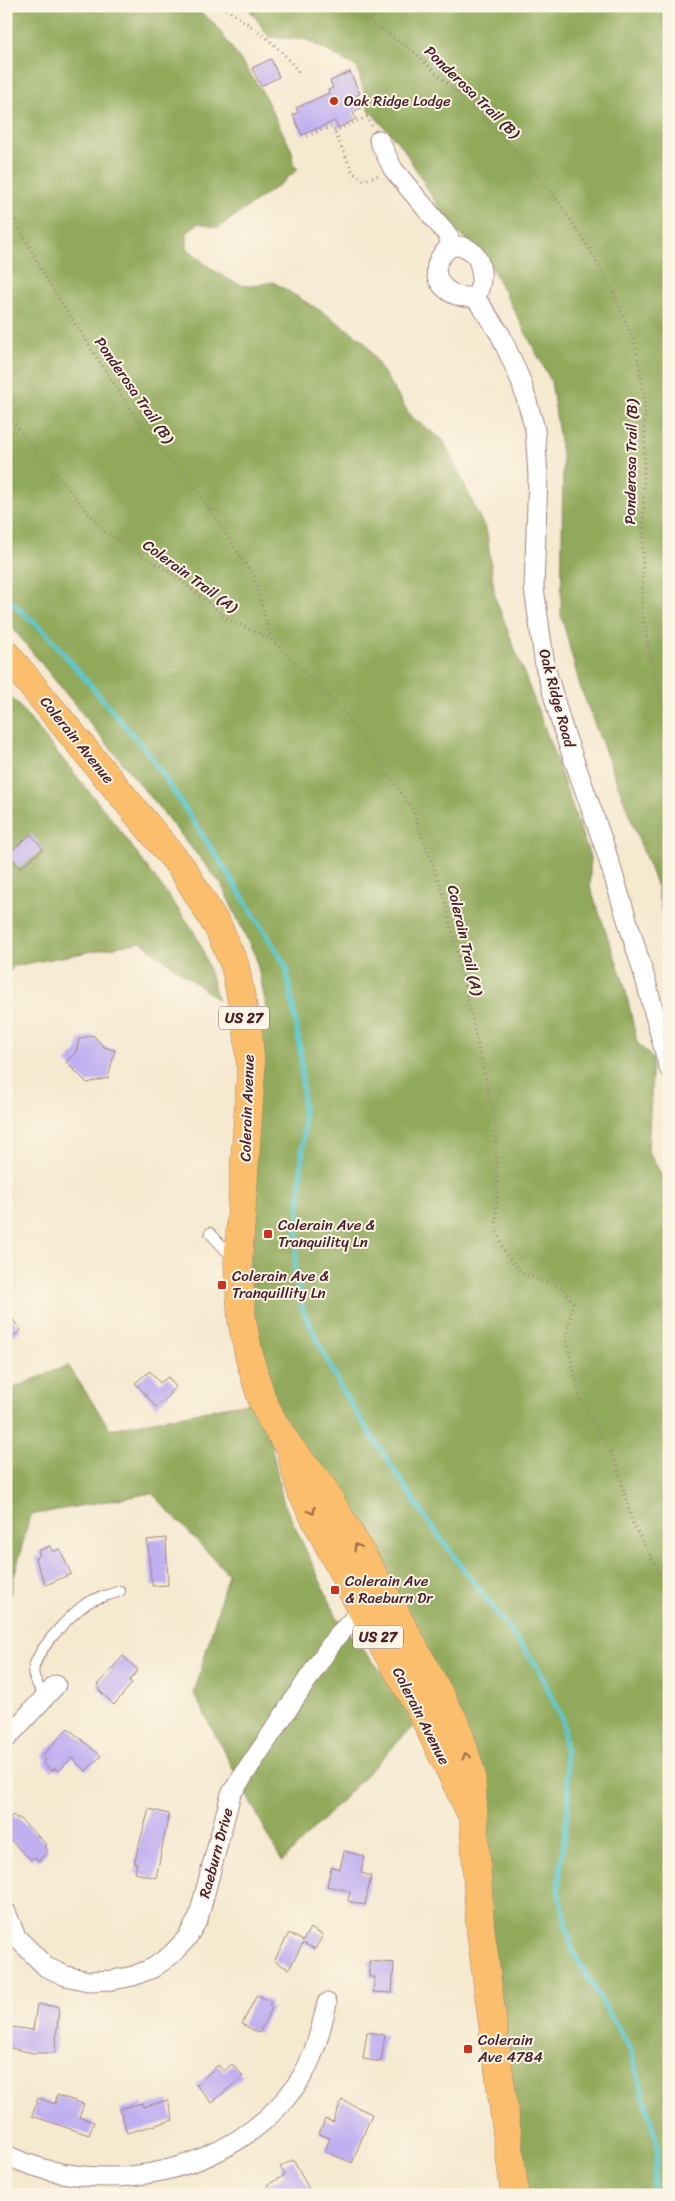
<svg xmlns="http://www.w3.org/2000/svg" width="675" height="2201" font-family="Sriracha,sans-serif">
<rect width="100%" height="100%" fill="#fcf5e5"/>
<filter id="ink" filterUnits="userSpaceOnUse"><feTurbulence type="fractalNoise" baseFrequency=".02" numOctaves="2"/><feDisplacementMap in="SourceGraphic" scale="10" xChannelSelector="R" yChannelSelector="G"/><feConvolveMatrix kernelMatrix="1 2 1 2 8 2 1 2 1" color-interpolation-filters="sRGB"/></filter>
<filter id="wash" filterUnits="userSpaceOnUse"><feTurbulence type="fractalNoise" baseFrequency=".0096" numOctaves="4" result="noise"/><feDisplacementMap in="SourceGraphic" scale="20" xChannelSelector="R" yChannelSelector="G"/><feGaussianBlur stdDeviation="1.12" result="paint"/><feColorMatrix in="noise" values="0 0 0 0 0 0 0 0 0 0 0 0 0 0 0 0 0 1.4 0 .05"/><feComposite in="paint" operator="in"/></filter>
<g filter="url(#wash)">
<rect width="100%" height="100%" fill="#f5e9d0"/>
<g fill="#90a95a" stroke="#6d6442">
<path d="M6,6H192L214,23L261,89L292,151L293,165L298,169L279,185L218,228L198,223L187,233V248C201,261 230,286 250,286C257,286 266,283 273,282L324,313L364,341L411,417L443,440L487,533L495,597L547,734L590,857V887L624,983L637,1042L653,1059L648,1151L669,1188V2195H515L475,1822L263,1403L283,1501L337,1617L420,1719L282,1862L194,1694L228,1574L152,1493L30,1515L6,1609V1391L68,1365L110,1429L262,1400L250,1360L248,1033L267,1010L256,958L221,884L6,620Z"/>
<path d="M247,6H669V947L657,887L580,686L561,615L563,462L551,381L485,255L450,226L403,148L369,110L357,67L307,40L269,37Z"/>
<path d="M6,690L110,817L192,928L203,950L218,1000L141,942L14,966L6,976Z"/>
</g>
<g fill="none" stroke-linecap="round" stroke-linejoin="round">
<path stroke="#5ac8cf" stroke-width="5" d="M6,597L47,634L149,754L223,866L286,966L301,1054L304,1126L295,1271L303,1310L343,1392L429,1523L537,1666L563,1721L569,1797L558,1890L572,1950L630,2049L658,2146L652,2195"/>
</g>
<g id="blocks">
<g fill="#c0aff1">
<path d="M271,59L279,77L261,86L252,68Z"/>
<path d="M350,72L360,94L356,95L361,108L353,112L356,119L338,128L335,121L302,135L293,115L298,112L296,108L329,93L328,90L333,88L330,81Z"/>
<path d="M31,834L43,849L20,868L8,854Z"/>
<path d="M93,1035L104,1047L115,1050L108,1078L87,1083L66,1062L76,1052L79,1039Z"/>
<path d="M6,1311L21,1330L6,1342Z"/>
<path d="M150,1371L160,1383L168,1377L176,1387L169,1393L170,1395L156,1407L135,1383Z"/>
<path d="M166,1538L168,1585L152,1586L147,1540Z"/>
<path d="M50,1546L53,1552L60,1549L71,1574L46,1585L35,1558L40,1555L38,1551Z"/>
<path d="M123,1656L138,1670L129,1681L132,1683L114,1705L98,1689L99,1687L97,1685Z"/>
<path d="M68,1728L101,1756L86,1771L72,1758L59,1771L55,1768L52,1771L43,1763L46,1760L42,1756Z"/>
<path d="M149,1809L169,1814L156,1878L135,1873L137,1863H134Z"/>
<path d="M13,1815L17,1819L18,1817L46,1844L44,1847L48,1851L39,1861L34,1857L31,1860L6,1836V1822Z"/>
<path d="M344,1851L364,1856L361,1873L371,1876L365,1905L348,1901L350,1891L327,1886L331,1867L340,1869Z"/>
<path d="M310,1928L323,1935L315,1949L303,1943L289,1969L274,1961L289,1933L303,1941Z"/>
<path d="M369,1961L394,1963L392,1993L373,1992L375,1977H369Z"/>
<path d="M257,1995L271,2002L269,2006L272,2008L259,2033L242,2024Z"/>
<path d="M37,2004L59,2007L55,2053H33L6,2047V2026L33,2030Z"/>
<path d="M367,2032L385,2035L381,2062L363,2059Z"/>
<path d="M232,2064L243,2076L212,2103L196,2085L218,2065L224,2071Z"/>
<path d="M57,2095L84,2104L79,2117L94,2122L89,2135L32,2116L38,2098L55,2104Z"/>
<path d="M168,2100L173,2120L127,2133L120,2109L142,2103L143,2107Z"/>
<path d="M342,2100L372,2114L352,2163L325,2151L330,2138L319,2134L325,2119L333,2122Z"/>
<path d="M293,2160L309,2189L298,2195H272L267,2185L285,2175L280,2167Z"/>
</g>
</g>
</g>
<g filter="url(#ink)">
<use href="#blocks" fill-opacity="0" stroke="#a0847e" stroke-width="1"/>
<g fill="none" stroke-linecap="round" stroke-linejoin="round">
<defs>
<g id="lane">
<path d="M210,1233L234,1259"/>
<path d="M45,1697C41,1690 36,1683 34,1676C28,1657 72,1613 87,1603C97,1597 110,1595 120,1591"/>
</g>
<g id="street">
<path d="M379,140L393,169L447,234L452,246"/>
<path d="M452,246C456,246 461,246 464,247C484,254 485,283 475,297C442,301 420,267 452,246Z"/>
<path d="M475,297L500,334L521,381L535,429L538,476L534,588L545,666L562,726L604,845L645,978L669,1068"/>
<path d="M6,1739L56,1685"/>
<path d="M6,1912L16,1937L46,1967L66,1976L88,1981L113,1980L133,1976L153,1968L171,1955L187,1938L198,1919L231,1794L336,1637L369,1603"/>
<path d="M6,2155C102,2201 234,2174 297,2084C314,2060 320,2032 327,2003"/>
</g>
<g id="primary">
<path d="M6,654L182,868L219,929L235,966L248,1033L251,1070L238,1263L242,1321L250,1360L262,1400L274,1424L290,1448L321,1485L382,1589L457,1727L471,1773L480,1926L515,2195"/>
<path d="M292,1457L302,1493L362,1610L417,1703L470,1811"/>
</g>
</defs>
<use href="#lane" stroke="#a0847e" stroke-width="12"/>
<use href="#street" stroke="#a0847e" stroke-width="21"/>
<use href="#primary" stroke="#a0847e" stroke-width="29"/>
<g stroke="#a0847e" stroke-width="3" stroke-dasharray="1 4" stroke-linecap="butt">
<path d="M222,6C251,26 278,43 298,72"/>
<path d="M348,6L414,52L509,142L555,197L586,243L613,292L635,344L645,400L642,612L653,668L669,729"/>
<path d="M334,131L367,117L372,126"/>
<path d="M307,136L332,126L353,173L364,180L379,175"/>
<path d="M6,202L49,284L150,439L198,491L254,577L271,639"/>
<path d="M6,412L38,454L106,533L174,575L228,619L271,639L349,719L412,809L444,895L495,1121L497,1181L496,1228L505,1254L524,1275L561,1287L573,1302L566,1338L581,1400L617,1464L632,1522L669,1590"/>
</g>
<use href="#lane" stroke="#fff" stroke-width="10"/>
<use href="#street" stroke="#fff" stroke-width="19"/>
<use href="#primary" stroke="#fabe6d" stroke-width="28"/>
</g>
<defs><path id="oneway-chevron" d="M-2-3.5L2.5 0L-2 3.5" fill="none" stroke-width="1.6" stroke-linecap="round" stroke-linejoin="round" transform="scale(1.25)"/></defs>
<g stroke="#996749">
<use href="#oneway-chevron" transform="translate(312 1511) rotate(62)"/>
<use href="#oneway-chevron" transform="translate(357 1547) rotate(-121)"/>
<use href="#oneway-chevron" transform="translate(466 1756) rotate(-107)"/>
</g>
</g>
<g fill="#c8321e" stroke="#fcf5e5" stroke-width="2">
<circle cx="334" cy="101" r="5"/>
<rect x="263" y="1229" width="10" height="10" rx="2.5"/>
<rect x="217" y="1280" width="10" height="10" rx="2.5"/>
<rect x="330" y="1585" width="10" height="10" rx="2.5"/>
<rect x="463" y="2044" width="10" height="10" rx="2.5"/>
</g>
<g text-anchor="middle" stroke-width="4" stroke-linejoin="round" paint-order="stroke">
<g fill="#fcf5e5" stroke="#7f5f63" stroke-width="1">
<rect x="219" y="1006.5" width="50" height="23" rx="4"/>
<rect x="353" y="1625.5" width="50" height="23" rx="4"/>
</g>
<g font-size="14" font-weight="bold" fill="#4a1f2b">
<text x="244" y="1023">US 27</text>
<text x="378" y="1642">US 27</text>
</g>
<g font-size="15" fill="#4a1f2b" stroke="#fcf5e5">
<text transform="translate(472 92) rotate(44)" y="5">Ponderosa Trail (B)</text>
<text transform="translate(134 390) rotate(55)" y="5">Ponderosa Trail (B)</text>
<text transform="translate(631 462) rotate(-89)" y="5">Ponderosa Trail (B)</text>
<text transform="translate(190 576) rotate(36)" y="5">Colerain Trail (A)</text>
<text transform="translate(557 698) rotate(75)" y="5">Oak Ridge Road</text>
<text transform="translate(77 740) rotate(51)" y="5">Colerain Avenue</text>
<text transform="translate(465 940) rotate(77)" y="5">Colerain Trail (A)</text>
<text transform="translate(247 1108) rotate(-88)" y="5">Colerain Avenue</text>
<text transform="translate(421 1716) rotate(63)" y="5">Colerain Avenue</text>
<text transform="translate(216 1853) rotate(-75)" y="5">Raeburn Drive</text>
</g>
<g font-size="15" fill="#4a1f2b" stroke="#fcf5e5" text-anchor="start">
<text x="344" y="106">Oak Ridge Lodge</text>
<text x="278" y="1230">Colerain Ave &amp;<tspan x="278" dy="17">Tranquility Ln</tspan></text>
<text x="232" y="1281">Colerain Ave &amp;<tspan x="232" dy="17">Tranquillity Ln</tspan></text>
<text x="345" y="1586">Colerain Ave<tspan x="345" dy="17">&amp; Raeburn Dr</tspan></text>
<text x="478" y="2045">Colerain<tspan x="478" dy="17">Ave 4784</tspan></text>
</g>
</g>
<rect width="675" height="2201" fill="none" stroke="#fcf5e5" stroke-width="25"/>
</svg>
